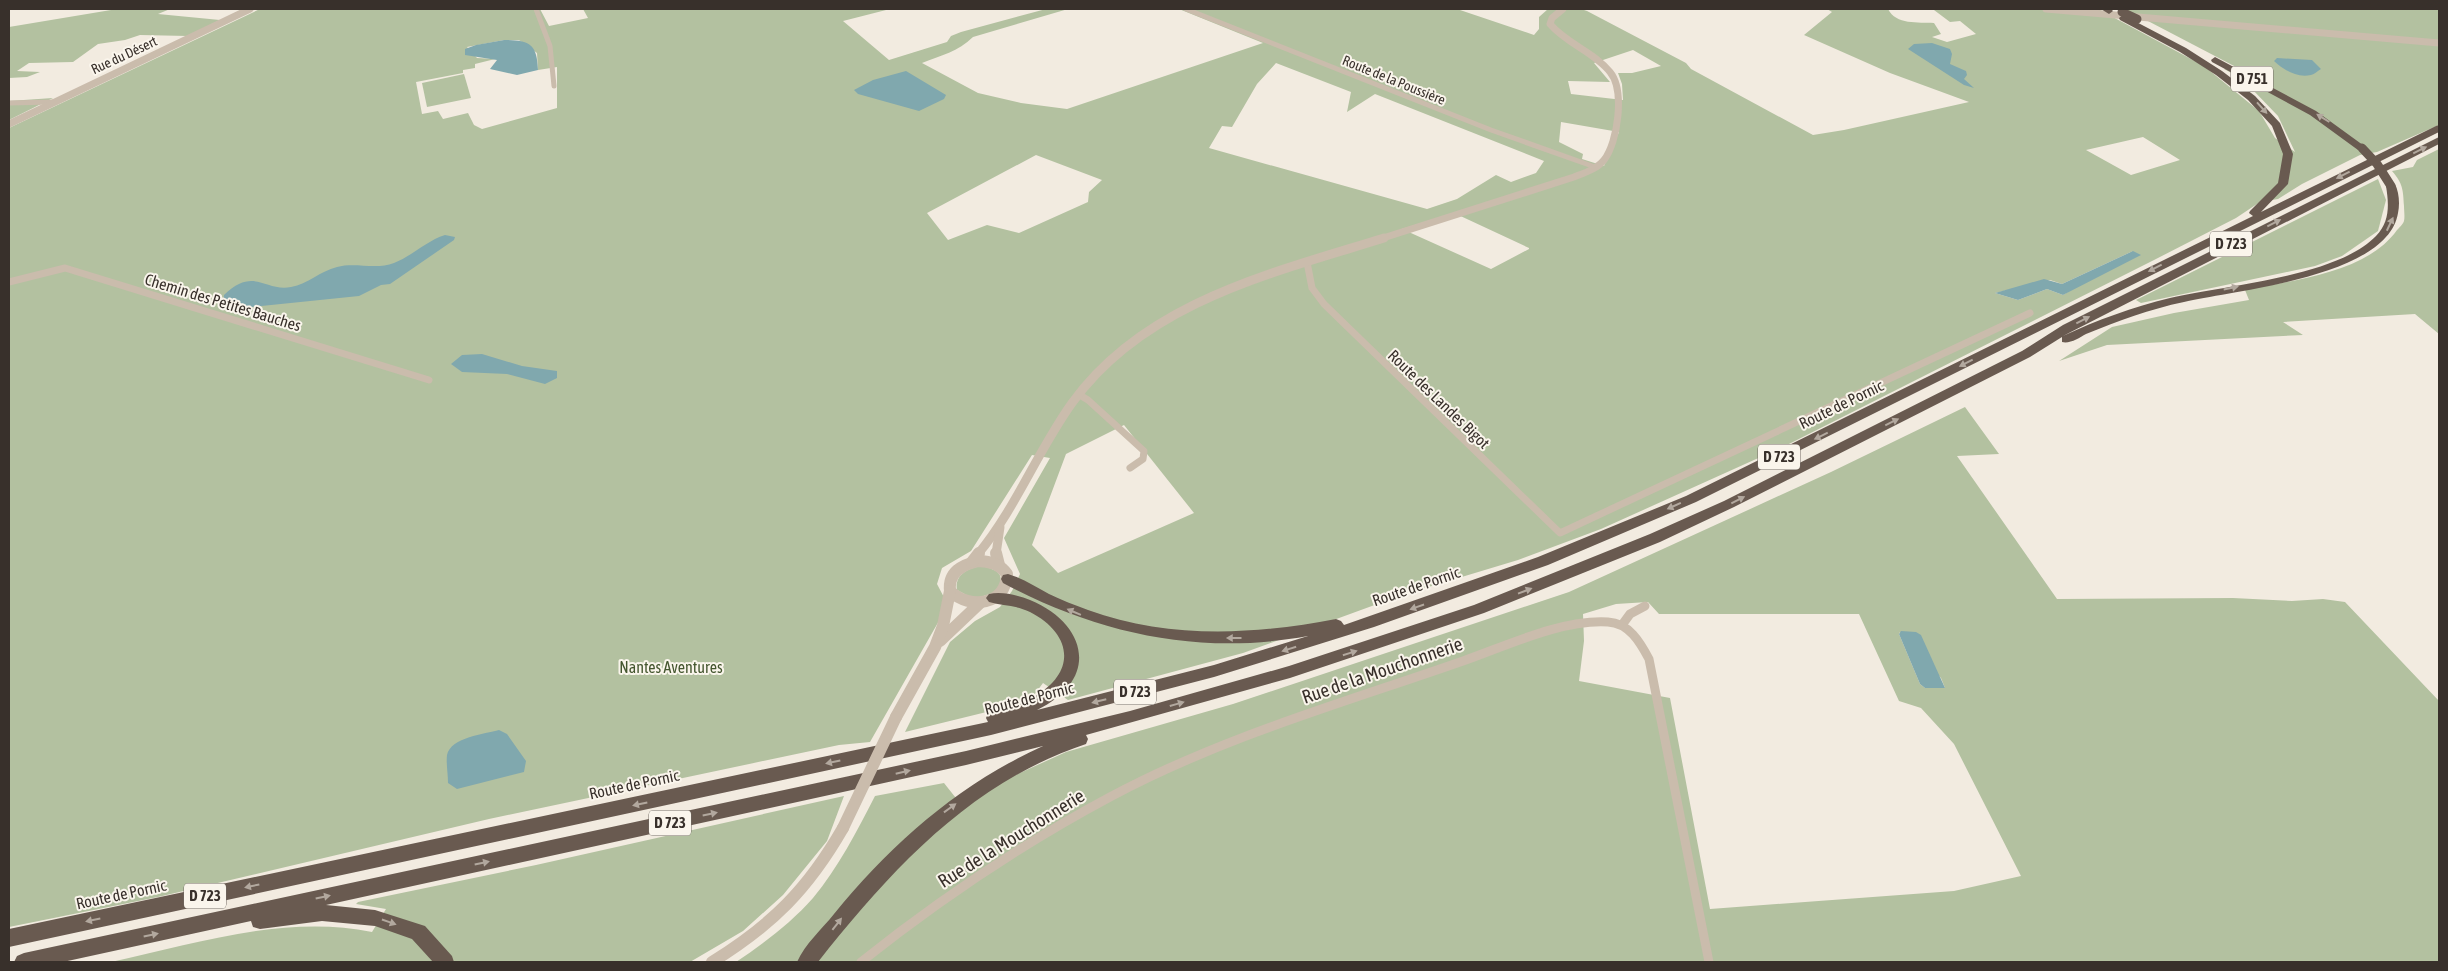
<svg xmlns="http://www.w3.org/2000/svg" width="2448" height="971" font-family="'Asap Condensed',sans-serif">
<rect width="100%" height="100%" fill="#f2ebe0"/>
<g fill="#b3c1a0" fill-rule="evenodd">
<path d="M117,9H170L158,14L220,20L188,36L140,35L125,40L98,44L73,62L29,63L17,71L40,72L27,77L9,78V27Z"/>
<path d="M260,9H540L549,26L588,18L583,9H890L843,21L889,60L947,42L951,36L961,32L1046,9H1068L973,37C958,52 941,55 922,63L978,93L1021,103L1067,109L1263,43L1179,9H1457L1534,35L1539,29V17L1548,9H1581L1587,11L1686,63L1691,69L1813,135L1844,130L1969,102L1890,73L1804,35L1832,12L1827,9H1888C1896,25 1918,22 1934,23L1941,34L1932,37L1947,42L1976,34L1960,21L1950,22L1934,10L1923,9H2098L2204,66L2259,111L2275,138L2295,152L2278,116L2251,88L2254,85L2224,69L2236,67L2125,9H2439V125L2377,152L2360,155L2302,184L2278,199L2260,202L2236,218L2156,259L1783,447L1601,529L1518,560L1402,595L1243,653L1068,700L1043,683L1034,695L1011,706L905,732L950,642L975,621L1000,607L1012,591L1020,574L1004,538L1050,458L1032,455L971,551L942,568L937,584L948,605L870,742L839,745L489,819L158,897L9,927V128ZM504,40H519L537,53L538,70L557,67V108L482,129L474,125L468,113L443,119L438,111L422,114L416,82L463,73V70L475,68V64L495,59L477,58L467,47ZM1633,50L1661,66L1632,73H1618L1622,84L1623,100L1571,94L1568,81L1610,82L1594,63ZM1276,63L1351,92L1347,112L1375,94L1544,161L1536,173L1511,182L1496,175L1457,199L1427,209L1209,148L1222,126L1232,127L1257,84ZM1561,122L1619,132L1604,166L1582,159L1583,154L1559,142ZM2143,137L2180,160L2131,175L2086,150ZM1036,155L1102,180L1089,192L1088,202L1019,233L987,225L948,240L927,213ZM1454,213L1529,248V249L1491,269L1402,229ZM2133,251L2063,295L2047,289L2018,300L1995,293L2050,280L2062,284ZM1124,425L1194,513L1058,573L1032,545L1066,454Z"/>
<path d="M464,74L471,98L427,107L422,83Z"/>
<path d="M53,98L9,120V101Z"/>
<path d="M2439,149V334L2415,314L2283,322L2303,335L2107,345L2059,361L2112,327L2174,313L2249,300L2245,290C2293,280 2367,273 2397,230C2399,228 2403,224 2404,221C2405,217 2404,210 2404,206C2403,189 2403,184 2392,171L2413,167L2417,160Z"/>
<path d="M2378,179L2386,200L2378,231L2342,256L2315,266L2141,303L2136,300Z"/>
<path d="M1965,407L1999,454L1957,456L2057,599L2233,598L2292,601L2323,599L2345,602L2439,701V962H736C763,944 791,923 813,898C838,868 857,831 875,796L944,783L963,807L1000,782L1066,752L1233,704L1569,592L1831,472ZM1648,602L1659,614H1859L1899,701L1921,708L1954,744L2021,876L1954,891L1710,909L1670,698L1579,681L1584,641L1583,614L1616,604ZM1900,632L1941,678L1945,688H1925L1920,684L1899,634Z"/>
<path d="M981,566C999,570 1006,574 996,592L974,599L957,590C954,575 968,568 981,566Z"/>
<path d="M844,796L827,841L783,895L743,931L690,962H111C196,944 285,914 372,932L386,909L356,904L358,902L536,865Z"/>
</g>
<g fill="#80a8ae">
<path d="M504,40C530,40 537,44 538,70L517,75L490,69L497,60L465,55V49L476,45Z"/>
<path d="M1932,43L1950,49L1952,54L1950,64L1966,71L1967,75L1964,79L1974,88L1964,85L1908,49L1914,44Z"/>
<path d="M2277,58L2312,60L2321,69C2317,71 2315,74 2311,75C2297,78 2285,71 2274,61Z"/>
<path d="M906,71L946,95L944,99L919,111L858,94L854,90L873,80Z"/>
<path d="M445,235L455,237L454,240L390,284L381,285L359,296L251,307H232L223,304L224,295C254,266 265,292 291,287C308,284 320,271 337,267C355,262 376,270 394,263C412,256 426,241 445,235Z"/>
<path d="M2133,251L2141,255L2063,295L2047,289L2018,300L1995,293L2044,279L2062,284Z"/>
<path d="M482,354L522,366L557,371V378L545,384L507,374L462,372L451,364L462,355Z"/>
<path d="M1901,631L1916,632L1921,635L1945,688H1925L1920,684L1899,634Z"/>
<path d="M499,730L507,734L526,761L524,772L457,789L448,783C448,774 446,763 447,755C451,737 485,734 499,730Z"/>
</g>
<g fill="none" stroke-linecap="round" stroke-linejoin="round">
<g stroke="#cabcac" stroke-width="5">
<path d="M536,9L550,46L554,86"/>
<path d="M1186,9L1491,130L1595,167"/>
<path d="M9,103L53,102"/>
</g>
<g stroke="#cabcac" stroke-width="7">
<path d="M1307,262L1312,288L1324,304L1560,533L2030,313"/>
<path d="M9,282L65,268L429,380"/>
<path d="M1078,394L1088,400L1144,451L1143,459L1130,468"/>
</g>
<g stroke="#cabcac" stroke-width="9">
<path d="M1622,625L1630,614L1645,606"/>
<path d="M861,962C939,900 1022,844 1110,797C1222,737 1343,703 1463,661C1506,646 1562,619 1608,622C1629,623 1640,642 1649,659L1709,962"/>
</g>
<g stroke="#cabcac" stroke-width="7">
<path d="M2046,9L2439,43"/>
<path d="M9,124L250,9"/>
<path d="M1380,239L1574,177C1584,173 1597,169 1604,160C1618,142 1625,90 1610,72C1594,52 1567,44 1550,24L1552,18L1563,9"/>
</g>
<g stroke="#cabcac" stroke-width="9">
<path d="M978,554C1016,508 1037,452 1072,403C1145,302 1272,273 1384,238"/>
<path d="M996,554L1000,527"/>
</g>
<g stroke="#cabcac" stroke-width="12">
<path d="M996,553L999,565"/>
<path d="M978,561C990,561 1000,564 1007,574C1006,605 970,610 950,591C948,572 962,565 978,561Z"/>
<path d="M972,562L979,553"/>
<path d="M940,641L980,603"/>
<path d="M896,717L935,647L943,626L950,591"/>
<path d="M712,962C772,925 808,889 843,828"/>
</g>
<g fill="#695a50" fill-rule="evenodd">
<path d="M2101,9H2111L2113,11L2109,14Z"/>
<path d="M2123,15L2186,48L2222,71L2255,96L2280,123L2293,154L2288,184L2261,212L2436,126L2439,125V132L1696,502L1548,565L1374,627L1214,677L991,735L9,947V929L988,722L986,718L988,713C1004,708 1020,704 1035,696C1078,671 1071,633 1030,612C1016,605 1003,606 989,602L986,598L989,594C1001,591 1018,595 1030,600C1088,624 1100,680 1037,710L1214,665L1308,636C1200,656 1099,634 1003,583L1001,579L1003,575L1008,574C1022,578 1036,587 1049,594C1061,600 1075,605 1088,610C1167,639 1254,635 1336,619L1341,621L1344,625L1538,557L1686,496L2253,216L2249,213L2250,211L2278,183L2283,154L2272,126L2248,100L2216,75L2180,52L2120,20L2119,18Z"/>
<path d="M2215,57L2316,111L2367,148L2358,150L2310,115L2212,62L2211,60Z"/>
<path d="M2439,137V144L2063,336C2097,320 2133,307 2170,298C2225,285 2337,277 2376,236C2390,222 2389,204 2386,186L2391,183L2395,184C2399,192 2400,204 2398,213C2388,277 2235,290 2184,302C2150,309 2118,321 2086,334C2079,338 2070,344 2062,342V337L2030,357L1734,507L1660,542L1484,613L1290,678L1086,735L1088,739L1086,744C971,782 891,870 818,962H797C805,944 822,929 834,914C892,843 959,784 1043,746L966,765L326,905L375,910L425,926L452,956L454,962H433L412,939L375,926L322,921L260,929L253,927L251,921L63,962H14L17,956L24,953L966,751L1130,711L1289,666L1474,605L1650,534L1724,501L2022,351L2063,325Z"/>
</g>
<path stroke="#cabcac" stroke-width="12" d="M843,828L896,717"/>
<g stroke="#695a50" stroke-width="9">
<path d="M2122,12L2137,19"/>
<path d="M2362,148L2377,164L2391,186"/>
</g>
</g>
<defs><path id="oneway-solid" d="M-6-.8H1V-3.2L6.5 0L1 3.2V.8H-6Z" transform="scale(1.25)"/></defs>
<g fill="#b2a89e">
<use href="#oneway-solid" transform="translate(2262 108) rotate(48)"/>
<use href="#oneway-solid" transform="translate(2323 118) rotate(-148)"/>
<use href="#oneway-solid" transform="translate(2420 150) rotate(-26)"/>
<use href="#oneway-solid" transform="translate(2343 175) rotate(153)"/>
<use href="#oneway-solid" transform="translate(2274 223) rotate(-27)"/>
<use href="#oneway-solid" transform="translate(2390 224) rotate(-65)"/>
<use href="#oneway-solid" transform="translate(2155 268) rotate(153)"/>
<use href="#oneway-solid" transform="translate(2231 288) rotate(-12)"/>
<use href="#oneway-solid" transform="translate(2083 320) rotate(-27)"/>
<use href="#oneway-solid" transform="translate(1966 363) rotate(153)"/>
<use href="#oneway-solid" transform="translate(1892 422) rotate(-26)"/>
<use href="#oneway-solid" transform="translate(1821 436) rotate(154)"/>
<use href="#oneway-solid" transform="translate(1738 500) rotate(-27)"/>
<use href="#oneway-solid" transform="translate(1674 506) rotate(156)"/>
<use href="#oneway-solid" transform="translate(1525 591) rotate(-21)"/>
<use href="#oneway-solid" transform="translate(1417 607) rotate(161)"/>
<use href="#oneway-solid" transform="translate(1074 612) rotate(-157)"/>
<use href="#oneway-solid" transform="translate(1234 638) rotate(180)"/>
<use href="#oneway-solid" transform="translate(1289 649) rotate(163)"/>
<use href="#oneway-solid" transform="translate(1350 653) rotate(-18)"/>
<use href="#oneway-solid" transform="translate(1099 701) rotate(166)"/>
<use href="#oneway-solid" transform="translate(1177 704) rotate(-16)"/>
<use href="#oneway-solid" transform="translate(833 762) rotate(168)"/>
<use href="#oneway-solid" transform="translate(903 772) rotate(-13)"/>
<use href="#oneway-solid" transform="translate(640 804) rotate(168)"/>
<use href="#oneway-solid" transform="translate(950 808) rotate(-36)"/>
<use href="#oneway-solid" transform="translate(710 814) rotate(-12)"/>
<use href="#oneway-solid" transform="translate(482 863) rotate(-12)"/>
<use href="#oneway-solid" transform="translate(252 886) rotate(168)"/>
<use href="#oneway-solid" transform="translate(323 897) rotate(-12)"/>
<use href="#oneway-solid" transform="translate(93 920) rotate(168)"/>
<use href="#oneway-solid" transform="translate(389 922) rotate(19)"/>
<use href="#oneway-solid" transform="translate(837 924) rotate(-52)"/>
<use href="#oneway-solid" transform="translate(151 935) rotate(-12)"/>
</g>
<g text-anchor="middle" stroke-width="4" stroke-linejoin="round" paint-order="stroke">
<g font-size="14" fill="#38302b" stroke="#faf5ec">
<text transform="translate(124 55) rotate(-25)" y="5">Rue du Désert</text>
<text transform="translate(1394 80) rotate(22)" y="5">Route de la Poussière</text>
</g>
<g fill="#faf5ec" stroke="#726b65" stroke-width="1">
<rect x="2231" y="66.5" width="42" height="25" rx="4"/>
<rect x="2210" y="231.5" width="42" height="25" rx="4"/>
<rect x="1758" y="444.5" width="42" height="25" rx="4"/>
<rect x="1114" y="679.5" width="42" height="25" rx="4"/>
<rect x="649" y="810.5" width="42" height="25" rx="4"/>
<rect x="184" y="883.5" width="42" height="25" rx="4"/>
</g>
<g font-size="15" font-weight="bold" fill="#38302b">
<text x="2252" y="84">D 751</text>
<text x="2231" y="249">D 723</text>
<text x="1779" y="462">D 723</text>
<text x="1135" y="697">D 723</text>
<text x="670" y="828">D 723</text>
<text x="205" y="901">D 723</text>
</g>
<g font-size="16" fill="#38302b" stroke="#faf5ec">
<text transform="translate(223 302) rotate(17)" y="6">Chemin des Petites Bauches</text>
<text transform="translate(1439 399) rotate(44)" y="6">Route des Landes Bigot</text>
<text transform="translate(1841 404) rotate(-26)" y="6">Route de Pornic</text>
<text transform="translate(1416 586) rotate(-19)" y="6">Route de Pornic</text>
<text transform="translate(1029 698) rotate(-14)" y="6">Route de Pornic</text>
<text transform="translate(634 784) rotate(-12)" y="6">Route de Pornic</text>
<text transform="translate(121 894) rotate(-12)" y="6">Route de Pornic</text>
</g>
<g font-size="16" fill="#44562f" stroke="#faf5ec">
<text x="671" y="673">Nantes Aventures</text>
</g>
<g font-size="19" fill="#38302b" stroke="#faf5ec">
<text transform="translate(1382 670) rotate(-19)" y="7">Rue de la Mouchonnerie</text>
<text transform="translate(1011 838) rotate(-32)" y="7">Rue de la Mouchonnerie</text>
</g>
</g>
<rect width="2448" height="971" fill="none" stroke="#38302b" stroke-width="20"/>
</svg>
